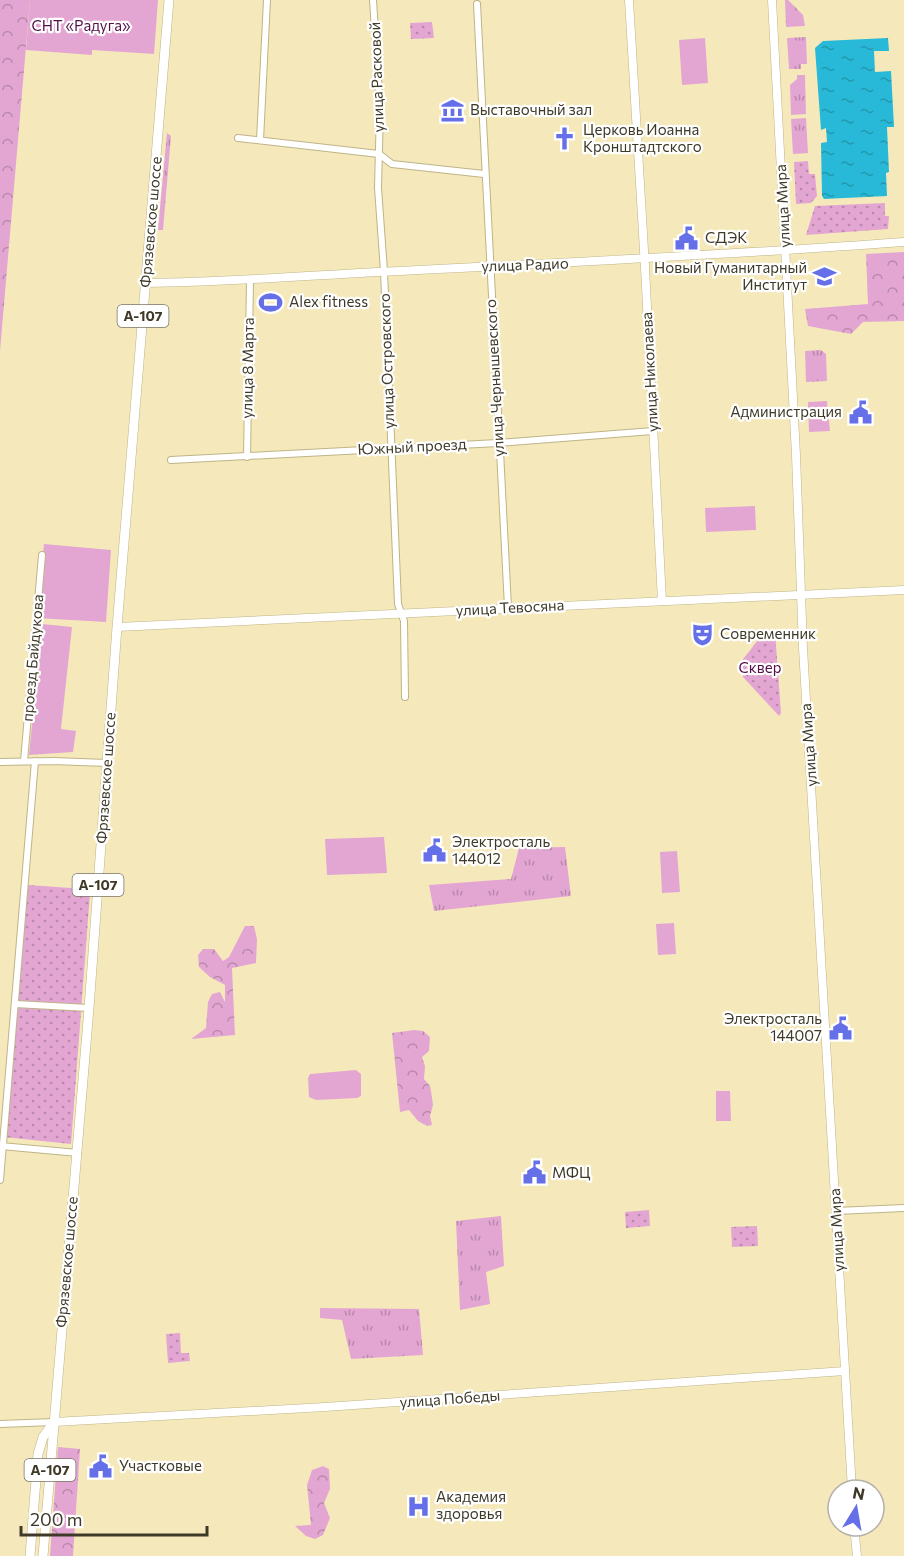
<svg xmlns="http://www.w3.org/2000/svg" width="904" height="1556" font-family="Commissioner,sans-serif">
<defs>
<pattern id="grass-tufts" width="24" height="20" patternUnits="userSpaceOnUse" patternTransform="scale(1.5)"><rect width="24" height="20" fill="#e3a6d3"/><path d="M3 7l-1-3M5 7V3M7 7l1-3M15 17l-1-3M17 17v-4M19 17l1-3" fill="none" stroke="#b988ab"/></pattern>
<pattern id="forest-crowns" width="20" height="18" patternUnits="userSpaceOnUse" patternTransform="scale(1.5)"><rect width="20" height="18" fill="#e3a6d3"/><path d="M2 6a3 3 0 1 1 6 0M12 15a3 3 0 1 1 6 0" fill="none" stroke="#b988ab"/></pattern>
<pattern id="park-dots" width="8" height="8" patternUnits="userSpaceOnUse" patternTransform="scale(1.5)"><rect width="8" height="8" fill="#e3a6d3"/><path d="M2 2h.1M6 6h.1" fill="none" stroke="#b988ab" stroke-width="1.8" stroke-linecap="round"/></pattern>
<pattern id="water-ripples" width="26" height="14" patternUnits="userSpaceOnUse" patternTransform="scale(1.5)"><rect width="26" height="14" fill="#27b9d7"/><path d="M2 4q2-2 4 0t4 0M15 11q2-2 4 0t4 0" fill="none" stroke="#2397ae"/></pattern>
</defs>
<rect width="100%" height="100%" fill="#f5e9bb"/>
<g fill="url(#grass-tufts)">
<path d="M785,0H788L803,15L805,26L786,27Z"/>
<path d="M806,37L807,64H801V69H789L787,38Z"/>
<path d="M797,75H805L806,114L791,115L790,85L797,79Z"/>
<path d="M806,118L808,153L793,154L791,119Z"/>
<path d="M167,133L171,136L163,230H158Z"/>
<path d="M821,350L826,354L827,381L806,382L805,351Z"/>
<path d="M827,401L830,431L809,432L808,402Z"/>
<path d="M565,847L571,896L434,911L429,885L511,879L519,848Z"/>
<path d="M501,1216L504,1266L486,1272L490,1304L460,1310L456,1221Z"/>
<path d="M320,1308L419,1309L423,1355L351,1359L342,1320L320,1318Z"/>
</g>
<g fill="url(#forest-crowns)">
<path d="M0,0H30L0,351Z"/>
<path d="M904,252V321L863,322L851,334L808,326L805,309L868,304L866,254Z"/>
<path d="M245,926H254L257,939L256,963L232,968L235,1035L191,1039L206,1028L208,1002L212,994L220,992L225,1002V985L210,977L199,967L198,955L203,949H214L223,961L229,957Z"/>
<path d="M414,1030L423,1031L430,1037L429,1051L422,1057L425,1066L424,1079L430,1086L431,1091L433,1105L430,1116L432,1125L427,1126L418,1121L409,1110L400,1112L392,1033Z"/>
<path d="M58,1447L80,1449L73,1556H50Z"/>
<path d="M323,1466L329,1469L330,1489L324,1503L330,1518L323,1535L315,1539L306,1536L295,1526L311,1525L307,1485L312,1470Z"/>
</g>
<g fill="url(#park-dots)">
<path d="M432,22L434,38L411,39L410,23Z"/>
<path d="M808,161L809,174H815L817,196L811,203L796,204L794,162Z"/>
<path d="M885,203V216H889L888,229L806,235L815,206Z"/>
<path d="M775,632L781,713L779,716L743,677V659C751,650 756,641 765,633Z"/>
<path d="M28,885L85,889L90,893L71,1144L3,1137Z"/>
<path d="M649,1210L650,1226L626,1228L625,1212Z"/>
<path d="M757,1226L758,1246L732,1247L731,1227Z"/>
<path d="M180,1333L181,1353H189L190,1361L168,1363L166,1334Z"/>
</g>
<g fill="#e3a6d3">
<path d="M30,0H158L154,54L92,50V55L26,50Z"/>
<path d="M705,38L708,83L682,85L679,40Z"/>
<path d="M755,506L756,530L706,532L705,508Z"/>
<path d="M44,544L111,550L106,622L36,618Z"/>
<path d="M42,624L72,627L61,729L76,731L73,752L29,755Z"/>
<path d="M384,837L387,873L327,875L325,839Z"/>
<path d="M677,851L680,892L662,893L660,852Z"/>
<path d="M674,923L676,954L658,955L656,924Z"/>
<path d="M356,1070L361,1074V1096L357,1098L316,1100L309,1097L308,1078L310,1074Z"/>
<path d="M730,1091L731,1121H716V1091Z"/>
</g>
<path fill="url(#water-ripples)" d="M888,38L889,51H874L875,72L891,71L894,127H887L889,172L886,173L887,196L824,199L822,196L821,143L827,142L826,128L821,130L815,48L823,41Z"/>
<g fill="none" stroke-linecap="round" stroke-linejoin="round">
<defs>
<g id="minor">
<path d="M373,0L380,109L378,188L384,271L398,604L404,621L405,697"/>
<path d="M477,4L508,607"/>
<path d="M238,138L379,154L392,164L484,174"/>
<path d="M260,140L267,0"/>
<path d="M247,457L250,280"/>
<path d="M171,460L498,443L653,431"/>
<path d="M24,761L42,555"/>
<path d="M0,762L53,761L107,763"/>
<path d="M15,1004L89,1008"/>
<path d="M1,1146L78,1153"/>
<path d="M0,1180L35,761"/>
<path d="M836,1211L904,1208"/>
<path d="M0,1424L54,1422"/>
</g>
<g id="major">
<path d="M629,0L645,267L662,601"/>
<path d="M772,0L796,455L803,648L852,1490"/>
<path d="M146,283C237,282 328,274 418,270C580,262 742,254 904,242"/>
<path d="M117,627L904,590"/>
<path d="M54,1422L325,1407L845,1371"/>
<path d="M854,1526L857,1556"/>
</g>
<g id="highway">
<path d="M30,1556L38,1454L43,1437L54,1422"/>
<path d="M43,1556L89,1008L117,627L169,0"/>
</g>
</defs>
<use href="#minor" stroke="#bfb487" stroke-width="8"/>
<use href="#major" stroke="#bfb487" stroke-width="9"/>
<use href="#highway" stroke="#bfb487" stroke-width="10"/>
<use href="#minor" stroke="#fff" stroke-width="6"/>
<use href="#major" stroke="#fff" stroke-width="8"/>
<use href="#highway" stroke="#fff" stroke-width="9"/>
</g>
<defs>
<symbol id="museum-bare" viewBox="-9 -9 18 18"><path d="M0-6L6-3V-2H-6V-3ZM-5-1h2V3h-2ZM-1-1h2V3h-2ZM3-1h2V3H3ZM-6 4H6V6H-6Z" fill="#656fe7" stroke="#fff" stroke-width="2.5" paint-order="stroke"/></symbol>
<symbol id="church-bare" viewBox="-9 -9 18 18"><path d="M-1.2-6h2.4v3.5h3.3v2.4h-3.3V6h-2.4V-.1h-3.3v-2.4h3.3Z" fill="#656fe7" stroke="#fff" stroke-width="2.5" paint-order="stroke"/></symbol>
<symbol id="civic-bare" viewBox="-9 -9 18 18"><path d="M-.6-6.5H3V-4.5H.6V-3L4-1V1h2V6H-6V1h2V-1L-.6-3ZM-1.2 2.5V6h2.4V2.5Z" fill="#656fe7" stroke="#fff" stroke-width="2.5" paint-order="stroke"/></symbol>
<symbol id="university-bare" viewBox="-9 -9 18 18"><path d="M0-5L7-2L0 1L-7-2ZM-4 1L0 2.5L4 1V4Q0 6-4 4Z" fill="#656fe7" stroke="#fff" stroke-width="2.5" paint-order="stroke"/></symbol>
<symbol id="stadium-bare" viewBox="-9 -9 18 18"><path d="M0-5a6.5 5 0 1 0 0 10a6.5 5 0 1 0 0-10ZM-3.5-1.8h7v3.6h-7Z" fill="#656fe7" stroke="#fff" stroke-width="2.5" paint-order="stroke"/></symbol>
<symbol id="theatre-bare" viewBox="-9 -9 18 18"><path d="M-5-5.5Q0-4 5-5.5V0Q5 5 0 6Q-5 5-5 0ZM-3.3-2.5H-1v1.5H-3.3ZM1-2.5H3.3v1.5H1ZM-2.8 1Q0 5.5 2.8 1Z" fill="#656fe7" stroke="#fff" stroke-width="2.5" paint-order="stroke"/></symbol>
<symbol id="hospital-bare" viewBox="-9 -9 18 18"><path d="M-5-5h3v3.5h4V-5h3V5h-3V1.5h-4V5h-3Z" fill="#656fe7" stroke="#fff" stroke-width="2.5" paint-order="stroke"/></symbol>
</defs>
<g fill-rule="evenodd">
<use href="#museum-bare" x="436" y="94" width="33" height="33"/>
<use href="#church-bare" x="548" y="122" width="33" height="33"/>
<use href="#civic-bare" x="670" y="222" width="33" height="33"/>
<use href="#university-bare" x="808" y="260" width="33" height="33"/>
<use href="#stadium-bare" x="254" y="286" width="33" height="33"/>
<use href="#civic-bare" x="844" y="396" width="33" height="33"/>
<use href="#theatre-bare" x="686" y="618" width="33" height="33"/>
<use href="#civic-bare" x="418" y="834" width="33" height="33"/>
<use href="#civic-bare" x="824" y="1012" width="33" height="33"/>
<use href="#civic-bare" x="518" y="1156" width="33" height="33"/>
<use href="#civic-bare" x="84" y="1450" width="33" height="33"/>
<use href="#hospital-bare" x="402" y="1490" width="33" height="33"/>
</g>
<g text-anchor="middle" stroke-width="4.5" stroke-linejoin="round" paint-order="stroke">
<g fill="#fff" stroke="#797568" stroke-width="1.5">
<rect x="117.5" y="305" width="51" height="22" rx="4.5"/>
<rect x="72.5" y="874" width="51" height="22" rx="4.5"/>
<rect x="24.5" y="1459" width="51" height="22" rx="4.5"/>
</g>
<g font-size="14" font-weight="bold" fill="#3f3a28">
<text x="143" y="321">А-107</text>
<text x="98" y="890">А-107</text>
<text x="50" y="1475">А-107</text>
</g>
<g font-size="15" fill="#540f49" stroke="#fff">
<text x="81" y="31">СНТ «Радуга»</text>
<text x="760" y="673">Сквер</text>
</g>
<g font-size="15" fill="#3f3a28" stroke="#fff">
<text transform="translate(377 77) rotate(-92)" y="5">улица Расковой</text>
<text transform="translate(783 206) rotate(-93)" y="5">улица Мира</text>
<text transform="translate(151 222) rotate(-85)" y="5">Фрязевское шоссе</text>
<text transform="translate(525 265) rotate(-2)" y="5">улица Радио</text>
<text transform="translate(387 361) rotate(-92)" y="5">улица Островского</text>
<text transform="translate(248 368) rotate(-89)" y="5">улица 8 Марта</text>
<text transform="translate(650 372) rotate(-93)" y="5">улица Николаева</text>
<text transform="translate(495 378) rotate(-93)" y="5">улица Чернышевского</text>
<text transform="translate(412 447) rotate(-3)" y="5">Южный проезд</text>
<text transform="translate(510 608) rotate(-3)" y="5">улица Тевосяна</text>
<text transform="translate(33 658) rotate(-85)" y="5">проезд Байдукова</text>
<text transform="translate(809 745) rotate(-94)" y="5">улица Мира</text>
<text transform="translate(106 778) rotate(-86)" y="5">Фрязевское шоссе</text>
<text transform="translate(837 1230) rotate(-93)" y="5">улица Мира</text>
<text transform="translate(67 1262) rotate(-85)" y="5">Фрязевское шоссе</text>
<text transform="translate(450 1399) rotate(-4)" y="5">улица Победы</text>
</g>
<g font-size="15" fill="#3f3a28" stroke="#fff" text-anchor="start">
<text x="470" y="115">Выставочный зал</text>
<text x="583" y="135">Церковь Иоанна<tspan x="583" dy="17">Кронштадтского</tspan></text>
<text x="705" y="243">СДЭК</text>
<text x="807" y="273" text-anchor="end">Новый Гуманитарный<tspan x="807" dy="17">Институт</tspan></text>
<text x="289" y="307">Alex fitness</text>
<text x="842" y="417" text-anchor="end">Администрация</text>
<text x="720" y="639">Современник</text>
<text x="452" y="847">Электросталь<tspan x="452" dy="17">144012</tspan></text>
<text x="822" y="1024" text-anchor="end">Электросталь<tspan x="822" dy="17">144007</tspan></text>
<text x="552" y="1178">МФЦ</text>
<text x="119" y="1471">Участковые</text>
<text x="436" y="1502">Академия<tspan x="436" dy="17">здоровья</tspan></text>
</g>
</g>
<g transform="translate(856 1508) rotate(11)"><circle r="28" fill="#ffffff" stroke="#b2b0a9" stroke-width="1.5"/>
<path d="M0-4.5L10 22L0 15L-10 22Z" fill="#656fe7"/>
<text y="-9" font-size="16" font-weight="bold" text-anchor="middle" fill="#3f3a28">N</text>
</g>
<path d="M21 1526v9h186v-9" fill="none" stroke="#3f3a28" stroke-width="3"/>
<text x="30" y="1526" font-size="18" fill="#3f3a28" stroke="#ffffff" stroke-width="4.5" paint-order="stroke">200 m</text>
</svg>
